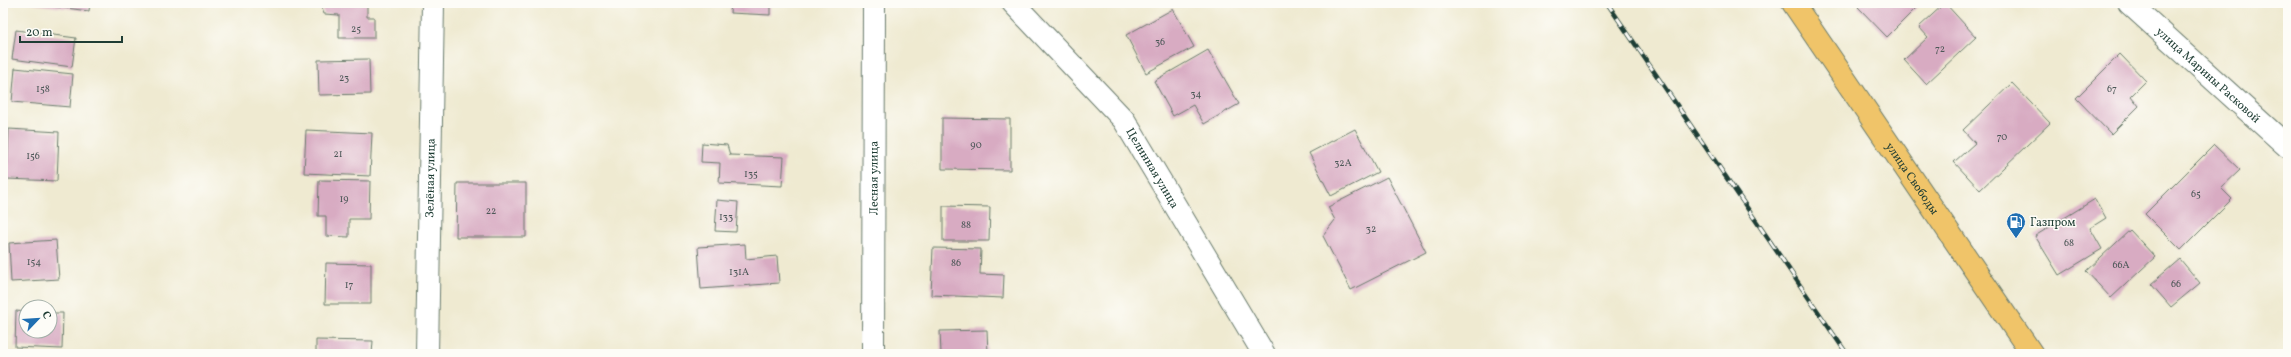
<svg xmlns="http://www.w3.org/2000/svg" width="2291" height="357" font-family="Vollkorn,serif">
<rect width="100%" height="100%" fill="#fdfcf7"/>
<filter id="ink" filterUnits="userSpaceOnUse"><feTurbulence type="fractalNoise" baseFrequency=".025" numOctaves="2"/><feDisplacementMap in="SourceGraphic" scale="8" xChannelSelector="R" yChannelSelector="G"/><feConvolveMatrix kernelMatrix="1 2 1 2 8 2 1 2 1" color-interpolation-filters="sRGB"/></filter>
<filter id="wash" filterUnits="userSpaceOnUse"><feTurbulence type="fractalNoise" baseFrequency=".012" numOctaves="4" result="noise"/><feDisplacementMap in="SourceGraphic" scale="16" xChannelSelector="R" yChannelSelector="G"/><feGaussianBlur stdDeviation="0.9" result="paint"/><feColorMatrix in="noise" values="0 0 0 0 0 0 0 0 0 0 0 0 0 0 0 0 0 1.4 0 .05"/><feComposite in="paint" operator="in"/></filter>
<g filter="url(#wash)">
<rect width="100%" height="100%" fill="#efead1"/>
<g id="blocks">
<g fill="#d8abc2">
<path d="M27,3H90L89,11Z"/>
<path d="M320,3H367V17H374V38H339V15L324,14Z"/>
<path d="M731,3H770V15L730,13Z"/>
<path d="M1862,3H1921L1887,37L1858,7Z"/>
<path d="M1945,3L1976,37L1926,84L1904,60L1928,37L1919,27Z"/>
<path d="M1173,9L1194,47L1146,73L1126,35Z"/>
<path d="M16,30L76,38L72,67L12,59Z"/>
<path d="M1208,50L1239,104L1204,124L1193,105L1173,116L1154,81Z"/>
<path d="M2120,54L2146,81L2131,96L2139,106L2111,134L2076,98Z"/>
<path d="M369,59L370,94L319,95L318,60Z"/>
<path d="M15,68L73,74L70,107L12,102Z"/>
<path d="M2012,83L2050,123L1980,190L1954,162L1975,143L1963,130Z"/>
<path d="M942,118L1010,119V170L942,169Z"/>
<path d="M9,129L59,132L57,181L7,179Z"/>
<path d="M1355,129L1378,172L1331,196L1309,153Z"/>
<path d="M306,130L372,133L370,176L304,173Z"/>
<path d="M702,143L727,145L730,155L784,157L782,186L719,183L720,163L701,162Z"/>
<path d="M2214,145L2240,170L2221,188L2232,199L2181,250L2145,214Z"/>
<path d="M1387,177L1426,252L1351,290L1323,236L1335,220L1328,207Z"/>
<path d="M319,180L370,181L369,219H349V237L326,236V216H318Z"/>
<path d="M457,183H526V237H456Z"/>
<path d="M2095,199L2106,218L2090,228L2102,249L2059,275L2035,236Z"/>
<path d="M717,200L738,202L736,232L715,231Z"/>
<path d="M943,206L990,207L989,241H943Z"/>
<path d="M2130,230L2155,257L2111,298L2086,271Z"/>
<path d="M56,240L59,279L11,282L9,243Z"/>
<path d="M745,244L746,259L777,256L779,283L701,289L698,247Z"/>
<path d="M933,248L981,249L980,274L1004,275L1003,298L931,295Z"/>
<path d="M2180,259L2200,283L2171,307L2151,284Z"/>
<path d="M326,263L371,264V304H325Z"/>
<path d="M16,311L26,312V331H50V313H63L62,349L15,347Z"/>
<path d="M987,330L988,354H941L940,331Z"/>
<path d="M316,340L373,341L372,354H316Z"/>
</g>
</g>
</g>
<g filter="url(#ink)">
<use href="#blocks" fill-opacity="0" stroke="#687a6b" stroke-width="1"/>
<g fill="none" stroke-linecap="round" stroke-linejoin="round">
<defs>
<g id="minor">
<path id="s1" d="M1013,3L1124,120L1264,354"/>
<path id="s2" d="M2129,3L2288,147"/>
<path id="s3" d="M427,354L433,3"/>
<path id="s4" d="M873,354L874,3"/>
</g>
<g id="primary">
<path id="s5" d="M1793,3L2032,354"/>
</g>
</defs>
<use href="#minor" stroke="#687a6b" stroke-width="24"/>
<use href="#primary" stroke="#687a6b" stroke-width="24"/>
<use href="#minor" stroke="#fff" stroke-width="22"/>
<use href="#primary" stroke="#f0c469" stroke-width="22"/>
<defs>
<path id="rail" d="M1607,3L1847,354"/>
</defs>
<use href="#rail" stroke="#1f3d34" stroke-width="4.5"/>
<use href="#rail" stroke="#fdfcf7" stroke-width="3" stroke-dasharray="9" stroke-linecap="butt"/>
</g>
</g>
<defs>
<symbol id="fuel-pin" viewBox="-11 -11 22 30"><path d="M0 17L-7.5 6A9.5 9.5 0 1 1 7.5 6Z" fill="#1f6fb2" stroke="#fdfcf7"/><path d="M-5.5-6h7V0h2V4h1.3V-2.5L3-4.5l.8-.8L6-3V5H2.5V1h-1V6h-7ZM-4.2-4.7v3.2H.2V-4.7Z" fill="#fff"/></symbol>
</defs>
<g fill-rule="evenodd">
<use href="#fuel-pin" x="2005" y="211" width="22" height="30"/>
</g>
<g text-anchor="middle" stroke-width="3" stroke-linejoin="round" paint-order="stroke">
<g font-size="10" fill="#4d5858">
<text x="356" y="32">25</text>
<text x="1160" y="45">36</text>
<text x="1940" y="52">72</text>
<text x="344" y="81">23</text>
<text x="43" y="92">158</text>
<text x="2112" y="92">67</text>
<text x="1196" y="97">34</text>
<text x="2002" y="140">70</text>
<text x="976" y="148">90</text>
<text x="338" y="157">21</text>
<text x="33" y="159">156</text>
<text x="1343" y="166">32А</text>
<text x="751" y="177">135</text>
<text x="2196" y="197">65</text>
<text x="344" y="202">19</text>
<text x="491" y="214">22</text>
<text x="726" y="220">133</text>
<text x="966" y="228">88</text>
<text x="1371" y="232">32</text>
<text x="2069" y="246">68</text>
<text x="34" y="265">154</text>
<text x="956" y="266">86</text>
<text x="2121" y="268">66А</text>
<text x="739" y="275">131А</text>
<text x="2176" y="287">66</text>
<text x="349" y="288">17</text>
</g>
<g font-size="12" fill="#1f3d34" stroke="#fdfcf7">
<text dy="4" stroke="none"><textPath href="#s2" startOffset="107">улица Марины Расковой</textPath></text>
<text dy="4" stroke="none"><textPath href="#s1" startOffset="217">Целинная улица</textPath></text>
<text dy="4" stroke="none"><textPath href="#s3" startOffset="176">Зелёная улица</textPath></text>
<text dy="4" stroke="none"><textPath href="#s4" startOffset="176">Лесная улица</textPath></text>
<text dy="4" stroke="none"><textPath href="#s5" startOffset="212">улица Свободы</textPath></text>
</g>
<g font-size="12" fill="#1f3d34" stroke="#fdfcf7" text-anchor="start">
<text x="2030" y="226">Газпром</text>
</g>
</g>
<rect width="2291" height="357" fill="none" stroke="#fdfcf7" stroke-width="16"/>
<g transform="translate(38 319) rotate(65)"><circle r="19" fill="#fdfcf7" stroke="#a4b0a9"/>
<path d="M0-3L7 15L0 10L-7 15Z" fill="#1f6fb2"/>
<text y="-6" font-size="11" font-weight="bold" text-anchor="middle" fill="#1f3d34">С</text>
</g>
<path d="M20 36v6h102v-6" fill="none" stroke="#1f3d34" stroke-width="2"/>
<text x="26" y="36" font-size="12" fill="#1f3d34" stroke="#fdfcf7" stroke-width="3" paint-order="stroke">20 m</text>
</svg>
